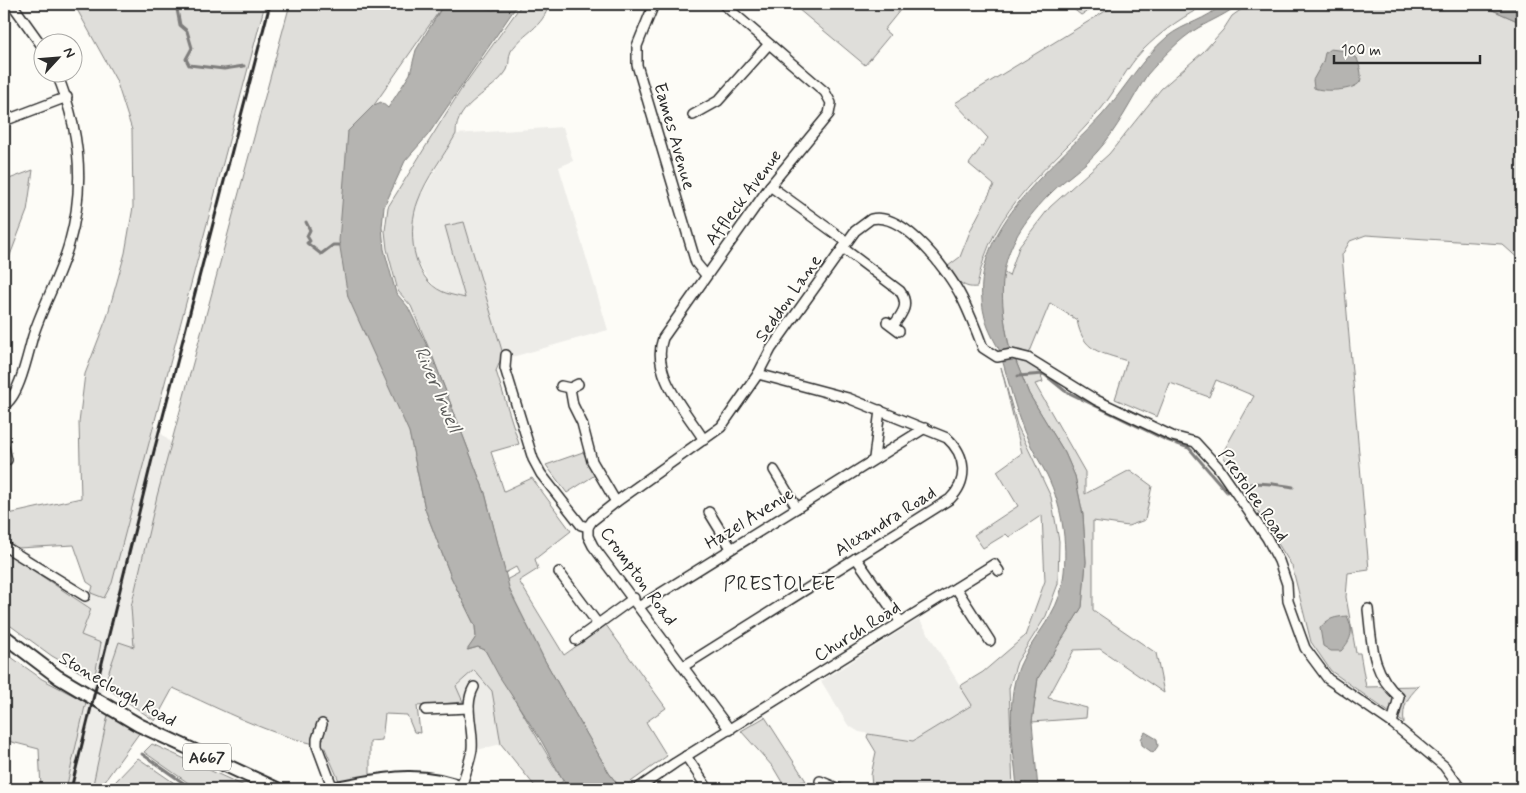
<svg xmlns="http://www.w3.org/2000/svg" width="1526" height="793" font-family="Mynerve,sans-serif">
<rect width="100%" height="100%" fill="#fdfcf7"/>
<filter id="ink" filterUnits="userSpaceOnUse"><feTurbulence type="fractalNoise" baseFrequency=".02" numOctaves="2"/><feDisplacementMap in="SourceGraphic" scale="10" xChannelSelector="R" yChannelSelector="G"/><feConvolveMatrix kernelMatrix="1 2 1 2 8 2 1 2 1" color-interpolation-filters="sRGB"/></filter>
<g filter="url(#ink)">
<g fill="#edece8">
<path d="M563,127L573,161L559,167L608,330L512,357L503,354L464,222L445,226L465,299L441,292L429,280L417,262L411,244L412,222L418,200L456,134Z"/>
<path d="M145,417L193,465L134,647L119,642L104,686L98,709L108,715L92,789H52L74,696L88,703L94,680L101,643L81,635L91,609L83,604L94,586Z"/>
<path d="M919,619L972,705L913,741L859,732L848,725L821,681Z"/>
<path d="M474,670L492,691L501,744L465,753L466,734L463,702L456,687Z"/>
</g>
<g fill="#dfdeda" stroke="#858482">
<path d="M74,4H265L112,583L104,598L91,593L93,586L87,582L74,545L18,548L4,540V515L81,498L79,423L85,374L107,317L125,253L133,207L132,130L116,80Z"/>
<path d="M290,4H444L374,105L348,131L425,509L451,577L475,626L476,637L468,650L478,647L485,650L563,781L552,789H537L501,744L492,691L474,670L456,686L463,702L417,706L420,733L414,732L407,715L385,714L382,740L370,741V777L340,783L324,746C271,736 222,710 173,688L155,721L104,686L119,642L134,647L131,607L157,496Z"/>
<path d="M522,4H549C543,28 524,32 511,51C508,56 510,65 507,70C494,92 455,103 456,134C444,156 426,178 418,201C407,229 411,278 443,292C450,295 458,296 465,298L445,226L464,222L503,354L496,371L519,444L491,452L504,491L532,478L571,531L535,559L538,569L519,581L564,655L606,625L666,708L646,722L667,756L621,789L609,773L544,659L510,591L506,580L519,573L516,567L505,573L485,493L433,358L411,306L398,291L387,249L385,231L388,207L462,88Z"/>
<path d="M792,4H905L884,30L890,35L865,65Z"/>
<path d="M1067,4H1101L1081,15Z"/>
<path d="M1117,4H1195L1198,9C1178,20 1159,34 1143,50C1127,67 1116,90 1101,109C1052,168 990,206 977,287C961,289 956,278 948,266L960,257L971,229L994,185L969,164L988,138L955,103Z"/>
<path d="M1249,4H1479L1522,23V262L1502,244L1366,235L1350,241L1342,255L1369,570L1348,573L1346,597L1356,653H1360L1366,687L1419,686C1407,698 1402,706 1404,723L1331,671L1311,642L1292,566L1222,454L1254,396L1216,380L1209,397L1170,383L1157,417L1115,399L1127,361C1100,352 1083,352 1077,320L1050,303L1029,354L1020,350L1010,351C1005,325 999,298 1003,272L1009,276L1019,247L1050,207L1109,154L1161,89L1203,52L1223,30L1232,16Z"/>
<path d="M33,170L27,211L4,271V181Z"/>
<path d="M1018,358L1039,368L1043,382L1035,384L1085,472V494L1130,470L1152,486L1145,520L1128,526L1093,521V610L1156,653L1164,693L1100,649L1074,650L1048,698L1087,708L1086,718L1032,722L1038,678L1082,607L1086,562L1083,515L1075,476L1065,453L1029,394L1015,359Z"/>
<path d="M1001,367L1017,425L1051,497L1059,541L1058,584L1046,616L1017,662L1009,688L1013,789H891L872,787L871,775L876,752L867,737L868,734L913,741L972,705L960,686L983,672L1025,636L1045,581L1042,515L1009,537L1006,534L983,548L974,535L1018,506L997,471L1022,453Z"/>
<path d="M583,452L595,475L567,493L546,465Z"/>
<path d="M4,551L91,609L81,635L101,643L94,680L52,656L4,621Z"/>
<path d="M4,652L42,679L86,702L66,789H41L39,749L4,740Z"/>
<path d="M108,715L140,732L99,789H92Z"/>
<path d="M765,717L806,781L797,783L790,789H786L773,767L741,731Z"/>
<path d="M152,744L251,789H197L144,752Z"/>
<path d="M138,758L183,789H114L116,781Z"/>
</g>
<g fill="#b5b4b1" stroke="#7e7d7b">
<path d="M444,4H484L486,8L493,10L506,4H518L428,135L405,161L384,207L382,227L384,249L396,293L408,307L433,358L485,493L510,591L544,659L609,773L621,789H568L542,742L499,676L485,650L478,647L467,650L476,637L475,626L451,577L425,509L409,432L348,297L339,241L348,131L374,105L381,102L388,108L410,74L416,50Z"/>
<path d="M1222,4H1239C1227,14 1212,20 1198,28C1179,39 1161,59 1147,75C1131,101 1117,130 1097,152C1084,167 1066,178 1052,192C999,245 995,280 1010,351L1001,353C995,342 988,330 985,318C963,233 1052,170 1102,115C1124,90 1142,58 1167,37C1184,23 1207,20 1222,4Z"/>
<path d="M1479,4H1522V23Z"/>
<path d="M1330,49L1346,51L1357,58C1359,65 1363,75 1360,82C1354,91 1323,92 1314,88L1313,80L1323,62L1325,53Z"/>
<path d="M1011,357L1015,359L1029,394L1065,453L1075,476L1083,515L1086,562L1082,607L1038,678L1032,722L1038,789H1017C1014,748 1003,696 1023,659C1036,634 1057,613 1062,586C1069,549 1063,508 1047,475C1039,460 1030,446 1024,431C1015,408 1009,383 1002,359Z"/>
<path d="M1347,616C1354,631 1352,639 1341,651H1331L1323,646L1320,628C1328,618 1335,617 1347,616Z"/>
<path d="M1145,732L1157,739L1158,746L1153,753L1142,745L1141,739Z"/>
</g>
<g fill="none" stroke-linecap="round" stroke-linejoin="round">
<g stroke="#7e7d7b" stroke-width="3">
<path d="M176,4L180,25L187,31L192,48L186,59L189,65L224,69L244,66"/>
<path d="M306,222L310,230L307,236L310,241L307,243L321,254L333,245H339"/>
<path d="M1018,376L1044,374L1065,391L1164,439L1189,448L1227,492C1254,479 1265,483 1293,487"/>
<path d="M142,754L192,789"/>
</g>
<defs>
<g id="street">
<path d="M12,4L42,46"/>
<path d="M654,4L637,46V65L696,263L706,275"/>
<path d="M693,115L718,101L769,44"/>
<path d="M4,121L67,97"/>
<path d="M770,186L847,242"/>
<path d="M843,248L900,291C910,305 902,314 893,326"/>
<path d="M887,322L899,331"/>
<path d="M506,355L505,368L533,459L541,474L581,525L588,527"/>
<path d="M561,386L570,388L578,384"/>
<path d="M570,388L573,405L582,423L592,461L616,502"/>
<path d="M4,405C19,398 28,353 33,336C43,305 60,276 69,244C86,185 80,128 56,72"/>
<path d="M704,440C686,411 650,374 663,338L770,186L829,114L831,103L825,92L723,4"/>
<path d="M4,448L7,460"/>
<path d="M874,458L880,410"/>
<path d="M774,470L797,508"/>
<path d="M709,512L731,548"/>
<path d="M588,527L592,521L616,502L721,427L758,374L771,349L855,231L871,219C904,211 949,272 962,298C970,314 977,332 983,348L997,357L1012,354L1028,358L1096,400L1172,436L1195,442L1218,467L1267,538L1279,561L1287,584L1288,601L1305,648L1328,679L1392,723L1444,766L1461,789"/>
<path d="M588,527V536L593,546L730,730"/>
<path d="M4,546L85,596"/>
<path d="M856,558L900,621"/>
<path d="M559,572L598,624"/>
<path d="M956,588L990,641"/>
<path d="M640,606L925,428"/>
<path d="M1368,609C1372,644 1371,672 1399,697L1392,723"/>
<path d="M576,640L634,598"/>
<path d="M684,666L950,499C969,480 966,455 947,438L848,398L758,374"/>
<path d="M426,710L469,708"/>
<path d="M322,724L317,739V746L333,789"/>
<path d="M686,756L708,789"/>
<path d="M820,781L839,789"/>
<path d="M461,787C465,775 470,762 472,749C474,728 463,706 474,687"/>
<path d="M637,789L675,763L994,564L999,571"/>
</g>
<g id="primary">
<path d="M4,636L58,677L139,725L277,789"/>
<path d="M330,789C379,781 417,769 465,789"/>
</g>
</defs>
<use href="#street" stroke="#2b2b2b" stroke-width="12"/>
<use href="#primary" stroke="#2b2b2b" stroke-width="16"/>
<use href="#street" stroke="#fdfcf7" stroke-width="9"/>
<use href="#primary" stroke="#fdfcf7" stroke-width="12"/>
<path stroke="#2b2b2b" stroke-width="3" d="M71,789L154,451L270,4"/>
</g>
</g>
<g text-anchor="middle" stroke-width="4" stroke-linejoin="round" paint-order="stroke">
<rect fill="#fdfcf7" stroke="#6a6a68" stroke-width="1" x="183" y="743.5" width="48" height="27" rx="4"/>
<g font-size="16" font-weight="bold" fill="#2b2b2b">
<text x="207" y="763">A667</text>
</g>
<g font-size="18" fill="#2b2b2b" stroke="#fdfcf7">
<text transform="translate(675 136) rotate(74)" y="6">Eames Avenue</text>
<text transform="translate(743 197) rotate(-53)" y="6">Affleck Avenue</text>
<text transform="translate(788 298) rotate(-55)" y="6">Seddon Lane</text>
<text transform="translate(1254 495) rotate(55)" y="6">Prestolee Road</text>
<text transform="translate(749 518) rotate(-32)" y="6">Hazel Avenue</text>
<text transform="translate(885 521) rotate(-32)" y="6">Alexandra Road</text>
<text transform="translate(639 576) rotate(54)" y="6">Crompton Road</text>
<text transform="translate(857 631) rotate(-32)" y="6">Church Road</text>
<text transform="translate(118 689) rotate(30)" y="6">Stoneclough Road</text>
</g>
<g font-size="19" font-style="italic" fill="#5b5b5a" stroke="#fdfcf7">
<text transform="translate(439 389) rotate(67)" y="7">River Irwell</text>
</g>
<g font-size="20" letter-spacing="1" fill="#2b2b2b" stroke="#fdfcf7">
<text x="780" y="590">PRESTOLEE</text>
</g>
</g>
<rect width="1526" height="793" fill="none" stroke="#fdfcf7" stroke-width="20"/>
<rect x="10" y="10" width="1506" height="773" fill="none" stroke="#2b2b2b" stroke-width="2" filter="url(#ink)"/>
<g transform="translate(58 58) rotate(64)"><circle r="24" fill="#fdfcf7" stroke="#a9a8a5"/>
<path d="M0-4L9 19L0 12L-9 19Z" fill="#2b2b2b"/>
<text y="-8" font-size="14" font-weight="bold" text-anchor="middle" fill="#2b2b2b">N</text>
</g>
<path d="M1334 55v8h146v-8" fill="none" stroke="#2b2b2b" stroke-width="2.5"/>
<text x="1341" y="55" font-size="15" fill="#2b2b2b" stroke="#fdfcf7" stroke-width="4" paint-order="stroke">100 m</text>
</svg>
